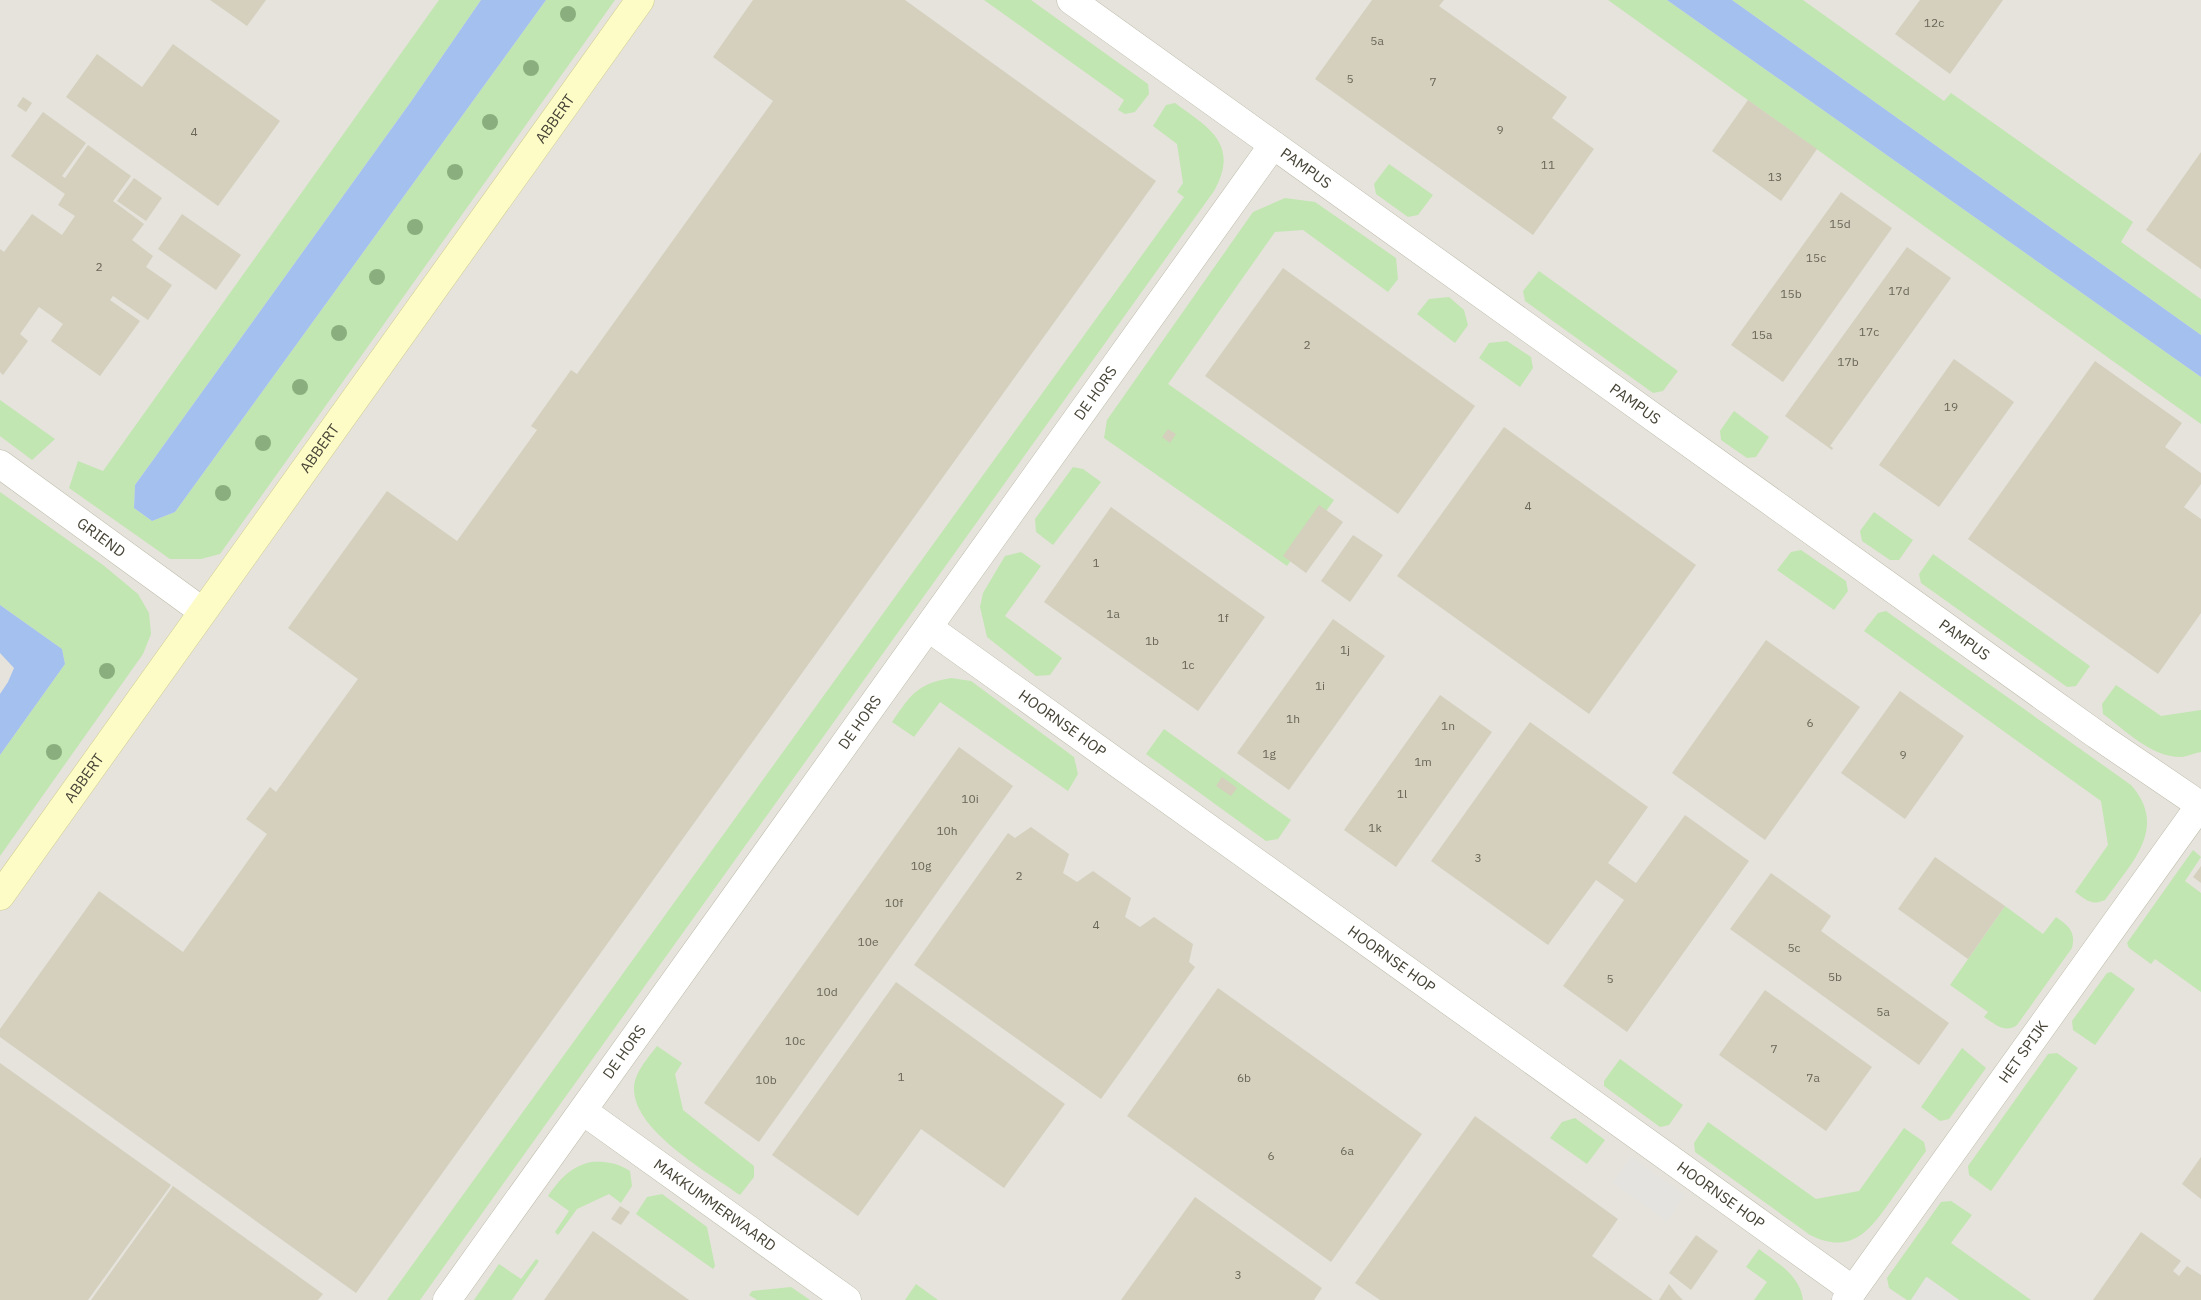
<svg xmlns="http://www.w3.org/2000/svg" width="2201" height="1300" font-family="'IBM Plex Sans',sans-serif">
<rect width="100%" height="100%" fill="#f3f2e7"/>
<rect fill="#e5e3dc" x="0" y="0" width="2201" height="1300"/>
<g fill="#c2e6b1">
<path d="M439,0H481L410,103L135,485L134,508L152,521L175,512L546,0H615L220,554L201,559H170L69,488L78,461L103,471Z"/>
<path d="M984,0H1031L1148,84L1149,94L1135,112L1125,114L1118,110L1124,100Z"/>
<path d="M1608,0H1667L2201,377V424Z"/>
<path d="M1732,0H1803L1944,101L1951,93L2133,222L2121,242L2201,299V335Z"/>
<path d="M1175,103C1209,128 1240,144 1214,191L420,1300H387L1184,197L1177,192L1183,183L1177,144L1153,126L1166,105Z"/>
<path d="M1389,164L1433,195L1418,215L1408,217L1376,194L1374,184Z"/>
<path d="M1285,198L1315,202L1396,258L1398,279L1388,292L1303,230L1275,232L1168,384L1334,500L1287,566L1104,438L1107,420L1253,212Z"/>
<path d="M1539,271L1678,371L1663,391L1653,393L1525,301L1523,291Z"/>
<path d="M1449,297L1464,310L1468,325L1455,343L1417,314L1429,299Z"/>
<path d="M1507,341L1531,357L1533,368L1520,387L1479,358L1489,343Z"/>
<path d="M0,400L55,439L32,460L0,436Z"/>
<path d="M1734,411L1769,437L1756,457L1747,458L1721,440L1720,431Z"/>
<path d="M1073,467L1083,469L1101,482L1053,545L1036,532L1035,519Z"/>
<path d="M0,492L103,565L138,594L149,613L151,634L143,654L0,856V755L65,664L62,649L0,605Z"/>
<path d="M1874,512L1913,540L1899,560H1890L1862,541L1860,531Z"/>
<path d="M1801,550L1846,581L1848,591L1834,610L1777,570L1791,552Z"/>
<path d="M1021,552L1041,566L1005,616L1062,658L1050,675L1036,676L987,637L980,607L983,593L1005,556Z"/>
<path d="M1933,554L2090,666L2076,686L2067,687L1921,583L1919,574Z"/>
<path d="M1886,611L2131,785C2169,828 2131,863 2105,900C2092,906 2086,900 2075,892L2108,845L2101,801L1864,631L1878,613Z"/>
<path d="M951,678L971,681L1074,757L1078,774L1068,791L940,702L914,737L892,722C911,695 916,684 951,678Z"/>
<path d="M2116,685L2161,716L2201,710V752C2195,753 2188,756 2182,757C2152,758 2125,730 2103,714L2102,704Z"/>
<path d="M1164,729L1291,820L1278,839L1266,841L1146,754Z"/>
<path d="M2193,850L2201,857L2185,881L2201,893V992L2155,959L2151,964L2129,948L2127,943Z"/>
<path d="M2005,906L2043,934L2056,917C2069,926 2076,932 2072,948L2017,1025C2005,1034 1995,1024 1984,1017L1988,1012L1950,985Z"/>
<path d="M2111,972L2135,989L2095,1045L2073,1030L2072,1021L2107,973Z"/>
<path d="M657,1046L682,1063L675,1074L683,1110L754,1166V1177L740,1195C709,1173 634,1131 634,1089C634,1073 648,1058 657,1046Z"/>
<path d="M1962,1048L1986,1068L1949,1119L1940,1121L1921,1107Z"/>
<path d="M2057,1053L2078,1068L1991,1191L1969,1175L1968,1166L2048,1054Z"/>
<path d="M1620,1059L1683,1105L1669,1125L1660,1127L1604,1086V1081Z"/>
<path d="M1575,1118L1605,1140L1587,1164L1550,1138L1562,1122Z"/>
<path d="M1708,1122L1816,1199L1859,1191L1904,1128L1924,1142L1926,1151C1915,1166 1905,1181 1894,1196C1872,1227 1854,1257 1810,1235L1695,1152L1694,1143Z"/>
<path d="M591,1162C605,1161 618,1163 630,1171L632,1186L621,1203L609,1194L577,1209L558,1235L555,1232L569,1211L548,1196C560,1179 570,1167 591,1162Z"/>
<path d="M662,1194L707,1227L715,1266L713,1269L636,1214L647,1197Z"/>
<path d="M1951,1201L1972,1215L1951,1243L2031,1300H1959L1927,1277L1911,1300H1907L1889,1288L1887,1278L1941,1202Z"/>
<path d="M1759,1249C1777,1263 1800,1275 1803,1300H1754L1767,1282L1746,1267Z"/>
<path d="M536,1259L539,1261L512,1300H474L499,1264L521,1279Z"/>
<path d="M916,1284L938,1300H905Z"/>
<path d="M791,1287L810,1300H757L749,1295L752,1291Z"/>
</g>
<g fill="#e4e3df">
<path d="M1631,1157L1685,1195L1667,1221L1613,1183Z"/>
<path d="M1926,1277L1959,1300H1911Z"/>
</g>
<g fill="#a4c0ef">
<path d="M481,0H546L175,512L152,521L134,508L135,485L410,103Z"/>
<path d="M1667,0H1732L2201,335V377Z"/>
<path d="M0,605L62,649L65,664L0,755V694L8,682L14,668L0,653Z"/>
</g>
<g fill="#d4d0bd">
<path d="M210,0H266L247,26Z"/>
<path d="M753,0H905L1156,181L356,1293L0,1037V1029L99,891L183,952L267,834L246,819L270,787L276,792L358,679L288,628L387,491L457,541L537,430L531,426L571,370L577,374L773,101L713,57Z"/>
<path d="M1372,0H1444L1439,6L1567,97L1552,118L1594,149L1533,235L1315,79Z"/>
<path d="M1920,0H2003L1950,74L1895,34Z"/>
<path d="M173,44L280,121L218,206L66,97L97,54L142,87Z"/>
<path d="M23,97L32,103L26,112L17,106Z"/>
<path d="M1748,100L1817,149L1781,201L1712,151Z"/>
<path d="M43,112L86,143L62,176L65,178L88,145L131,176L113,201L144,224L132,240L153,256L146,267L172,285L148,320L113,296L110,300L140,321L100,376L51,341L63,324L39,307L20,334L28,341L3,375L0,372V249L4,252L32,214L62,235L75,216L58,205L65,194L11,156Z"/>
<path d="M2201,152V269L2146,230Z"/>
<path d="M134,178L162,198L146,221L117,201Z"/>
<path d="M1841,192L1892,228L1783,382L1731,345Z"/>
<path d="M182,214L241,255L216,290L158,249Z"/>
<path d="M1907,247L1951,278L1830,446L1833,448L1832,450L1785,416Z"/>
<path d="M1283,268L1475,406L1398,514L1205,376Z"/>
<path d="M1954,359L2014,402L1939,507L1879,465Z"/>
<path d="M2095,361L2182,423L2165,447L2201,473V484L2184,507L2201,519V613L2158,674L1968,539Z"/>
<path d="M1504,427L1696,565L1589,714L1397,576Z"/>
<path d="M1168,429L1176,434L1170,443L1162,437Z"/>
<path d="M1319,505L1343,522L1306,573L1283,556Z"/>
<path d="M1111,507L1265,617L1198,711L1044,602Z"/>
<path d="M1353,535L1383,555L1350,602L1321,581Z"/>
<path d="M1333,619L1385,656L1289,790L1237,753Z"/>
<path d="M1766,640L1860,707L1765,840L1672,773Z"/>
<path d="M1900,691L1964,736L1905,819L1841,773Z"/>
<path d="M1440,695L1492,732L1396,867L1344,830Z"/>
<path d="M1530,722L1648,807L1608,863L1636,883L1685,815L1749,861L1627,1032L1563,986L1624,900L1596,880L1548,945L1431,861Z"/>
<path d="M959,747L1013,786L759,1142L704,1103Z"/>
<path d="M1222,777L1237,788L1231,796L1216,786Z"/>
<path d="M1031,827L1069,854L1063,873L1077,882L1093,871L1131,898L1125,917L1140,927L1154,917L1193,944L1189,962L1195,967L1101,1099L914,965L1008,833L1015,838Z"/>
<path d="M1935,857L2005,906L1968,959L1898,909Z"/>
<path d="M2201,866V883L2193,877Z"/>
<path d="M1771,873L1831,916L1821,931L1949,1023L1919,1065L1730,929Z"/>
<path d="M896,982L1065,1104L1004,1188L921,1129L858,1216L772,1155Z"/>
<path d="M1218,988L1422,1134L1331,1262L1127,1116Z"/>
<path d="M1765,990L1872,1067L1826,1131L1719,1055Z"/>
<path d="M0,1063L171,1185L88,1300H0Z"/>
<path d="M1475,1116L1618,1219L1592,1256L1653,1300H1380L1355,1283Z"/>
<path d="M2201,1157V1199L2182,1184Z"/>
<path d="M173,1186L323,1294L318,1300H91Z"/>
<path d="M1195,1197L1322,1288L1314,1300H1121Z"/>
<path d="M620,1206L630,1212L621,1225L611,1219Z"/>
<path d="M593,1231L689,1300H544Z"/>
<path d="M2141,1232L2181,1261L2173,1271L2179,1276L2187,1266L2201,1275V1300H2093Z"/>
<path d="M1696,1235L1718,1251L1691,1290L1669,1273Z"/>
<path d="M1669,1284L1676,1293L1683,1300H1659Z"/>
</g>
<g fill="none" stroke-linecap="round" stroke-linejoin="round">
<defs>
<g id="street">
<path id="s1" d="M1071,0L2097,735L2200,805"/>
<path id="s2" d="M0,464L202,611"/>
<path id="s3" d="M929,628L1853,1290"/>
<path id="s4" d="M583,1111L847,1300"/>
<path id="s5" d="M447,1300L1273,145"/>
<path id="s6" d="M1846,1300L2201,804"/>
</g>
<g id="secondary">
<path id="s7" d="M0,896L640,0"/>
</g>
</defs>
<use href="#street" stroke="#bebcaa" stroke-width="29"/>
<use href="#secondary" stroke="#cfcd95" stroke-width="29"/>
<use href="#street" stroke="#fff" stroke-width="28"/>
<use href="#secondary" stroke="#fdfcc7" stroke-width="28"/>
</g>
<g fill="#8bae7f">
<circle cx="568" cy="14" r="8"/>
<circle cx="531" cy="68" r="8"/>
<circle cx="490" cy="122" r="8"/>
<circle cx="455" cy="172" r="8"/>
<circle cx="415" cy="227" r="8"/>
<circle cx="377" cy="277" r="8"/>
<circle cx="339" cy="333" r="8"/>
<circle cx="300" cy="387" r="8"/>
<circle cx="263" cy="443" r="8"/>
<circle cx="223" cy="493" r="8"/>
<circle cx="107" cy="671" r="8"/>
<circle cx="54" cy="752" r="8"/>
</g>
<g text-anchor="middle" stroke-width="5" stroke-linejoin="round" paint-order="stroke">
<g font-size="12" fill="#6a6658">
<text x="1934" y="27">12c</text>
<text x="1377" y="45">5a</text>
<text x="1350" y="83">5</text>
<text x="1433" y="86">7</text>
<text x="1500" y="134">9</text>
<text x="194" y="136">4</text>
<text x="1548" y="169">11</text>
<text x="1775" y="181">13</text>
<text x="1840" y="228">15d</text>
<text x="1816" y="262">15c</text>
<text x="99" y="271">2</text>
<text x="1899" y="295">17d</text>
<text x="1791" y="298">15b</text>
<text x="1869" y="336">17c</text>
<text x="1762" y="339">15a</text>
<text x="1307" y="349">2</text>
<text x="1848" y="366">17b</text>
<text x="1951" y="411">19</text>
<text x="1528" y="510">4</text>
<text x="1096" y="567">1</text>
<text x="1113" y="618">1a</text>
<text x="1223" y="622">1f</text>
<text x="1152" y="645">1b</text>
<text x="1345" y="654">1j</text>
<text x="1188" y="669">1c</text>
<text x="1320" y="690">1i</text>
<text x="1293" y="723">1h</text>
<text x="1810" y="727">6</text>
<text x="1448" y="730">1n</text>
<text x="1269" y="758">1g</text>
<text x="1903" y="759">9</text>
<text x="1423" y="766">1m</text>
<text x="1402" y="798">1l</text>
<text x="970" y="803">10i</text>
<text x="1375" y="832">1k</text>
<text x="947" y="835">10h</text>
<text x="1478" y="862">3</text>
<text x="921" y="870">10g</text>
<text x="1019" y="880">2</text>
<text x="894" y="907">10f</text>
<text x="1096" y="929">4</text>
<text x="868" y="946">10e</text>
<text x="1794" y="952">5c</text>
<text x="1835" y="981">5b</text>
<text x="1610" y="983">5</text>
<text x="827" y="996">10d</text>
<text x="1883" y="1016">5a</text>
<text x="795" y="1045">10c</text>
<text x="1774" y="1053">7</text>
<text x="901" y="1081">1</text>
<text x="1244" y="1082">6b</text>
<text x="1813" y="1082">7a</text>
<text x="766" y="1084">10b</text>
<text x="1347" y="1155">6a</text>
<text x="1271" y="1160">6</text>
<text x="1238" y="1279">3</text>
</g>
<g font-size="15" fill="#464336" stroke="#fff">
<text dy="5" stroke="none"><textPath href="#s7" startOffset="955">ABBERT</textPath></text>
<text dy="5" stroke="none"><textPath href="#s1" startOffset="289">PAMPUS</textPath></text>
<text dy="5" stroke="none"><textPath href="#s5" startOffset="1115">DE HORS</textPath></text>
<text dy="5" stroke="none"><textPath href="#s1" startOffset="694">PAMPUS</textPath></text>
<text dy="5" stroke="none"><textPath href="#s7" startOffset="550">ABBERT</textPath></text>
<text dy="5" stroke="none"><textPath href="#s2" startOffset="125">GRIEND</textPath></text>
<text dy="5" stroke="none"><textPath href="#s1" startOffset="1099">PAMPUS</textPath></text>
<text dy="5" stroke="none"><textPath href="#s5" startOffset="710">DE HORS</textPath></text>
<text dy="5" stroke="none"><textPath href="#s3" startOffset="164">HOORNSE HOP</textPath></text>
<text dy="5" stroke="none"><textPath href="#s7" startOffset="145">ABBERT</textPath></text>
<text dy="5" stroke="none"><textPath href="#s3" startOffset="569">HOORNSE HOP</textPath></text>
<text dy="5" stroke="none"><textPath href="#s5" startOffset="305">DE HORS</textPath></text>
<text dy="5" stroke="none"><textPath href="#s6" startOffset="305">HET SPIJK</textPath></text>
<text dy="5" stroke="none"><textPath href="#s3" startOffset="974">HOORNSE HOP</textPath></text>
<text dy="5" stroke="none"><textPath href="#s4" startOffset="162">MAKKUMMERWAARD</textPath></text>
</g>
</g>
</svg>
